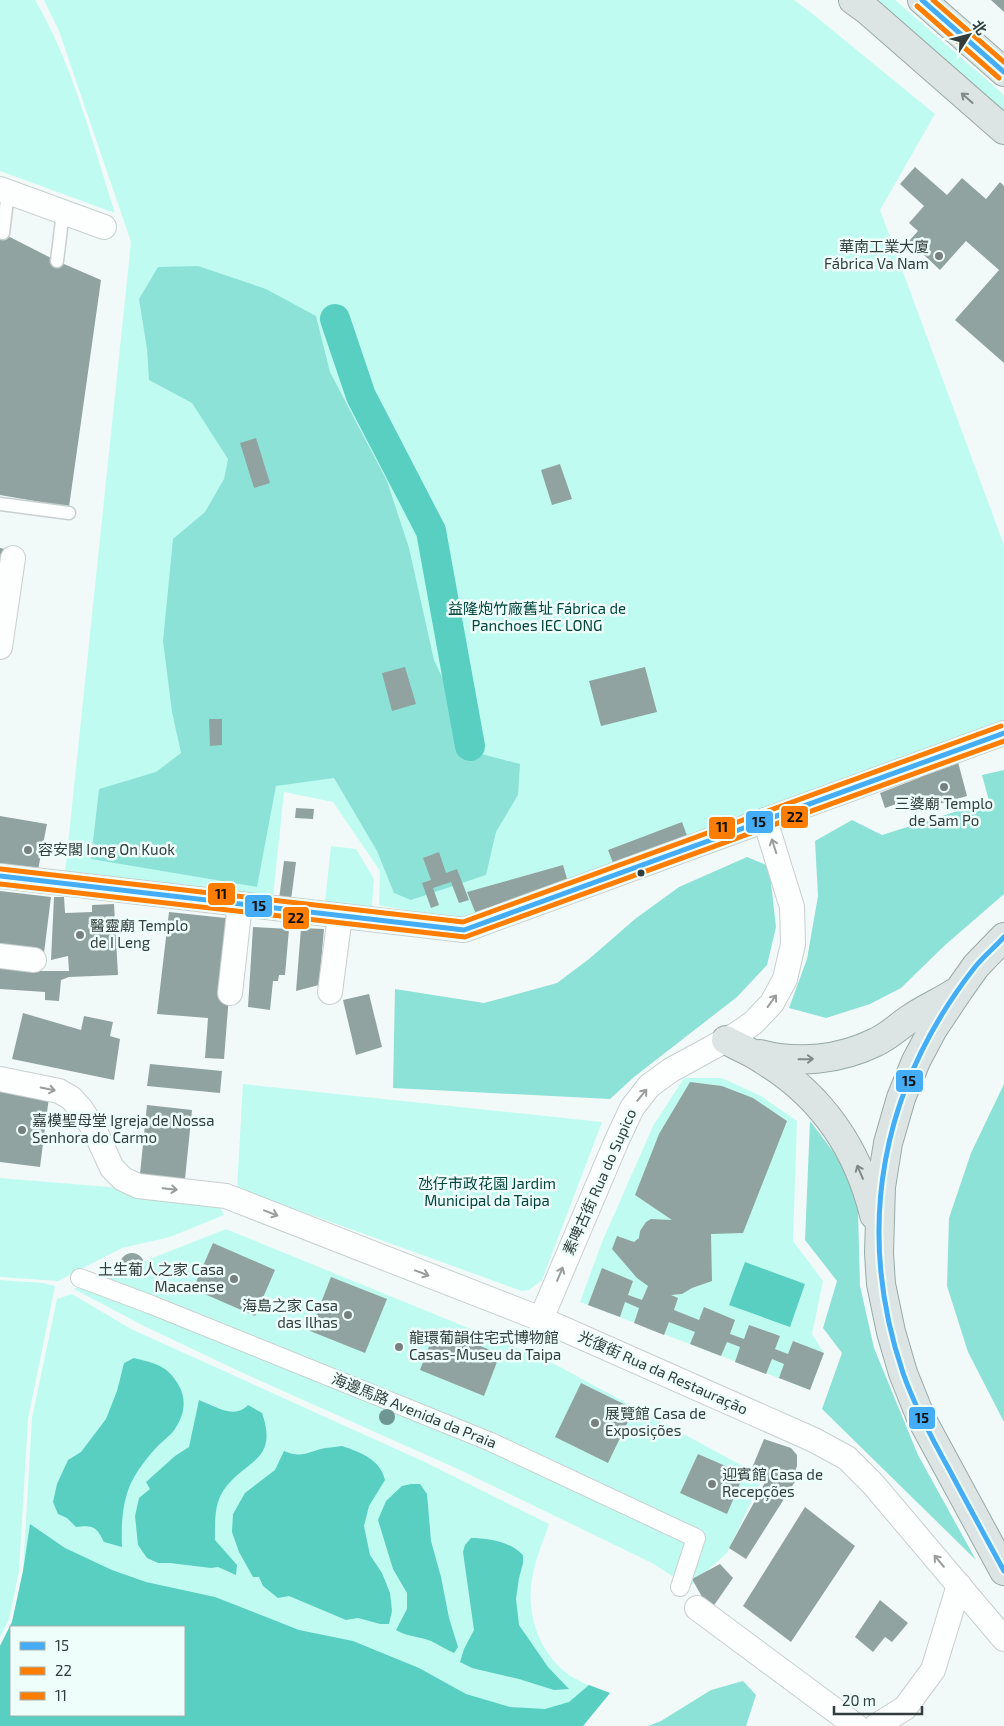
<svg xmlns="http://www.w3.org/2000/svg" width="1004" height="1726" font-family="'Exo 2','Noto Sans SC',sans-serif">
<rect width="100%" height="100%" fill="#f2faf9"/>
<g fill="#c0fbf1" fill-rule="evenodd">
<path d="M0,0H35C73,65 92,141 115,213L0,171Z"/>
<path d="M44,0H794L809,11L935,114L880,210L1004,545V723L459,920L379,905L380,871L333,802L284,792L272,906L65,873L131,242L59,31Z"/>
<path d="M872,0H895L1004,95V115Z"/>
<path d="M331,846L356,849L374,879L371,916L324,911Z"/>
<path d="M684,1078H722L761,1096L797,1121L793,1241L823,1281L812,1334L824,1353L810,1390L580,1302L602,1242L653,1126Z"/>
<path d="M243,1084L602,1122L542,1280L529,1290L522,1291L237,1188Z"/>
<path d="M0,1178L121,1188L218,1204L224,1215L170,1237L122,1248L58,1281L0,1277Z"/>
<path d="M226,1229L549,1361L763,1477L727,1553L689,1587L652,1563L460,1470L243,1373L144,1326L74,1289Z"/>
<path d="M0,1280L43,1283L55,1286L28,1419L19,1571L9,1619L0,1637Z"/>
<path d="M72,1294L131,1329L427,1463L549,1524C543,1542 535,1560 532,1579C526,1613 539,1653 568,1674C581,1683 595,1688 610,1693L583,1726H0V1646L12,1622L23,1571L32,1418L57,1299ZM11,1627H184V1715H11Z"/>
</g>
<g fill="#8de2d7">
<path d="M198,266L266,289L316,316L330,372L387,481L409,548L434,660L478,753L520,764L518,795L496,832L486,875L411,900L394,893L377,851L334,778L276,786L257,887L91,859L99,789L156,772L181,753L172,712L163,641L173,539L205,512L224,479L228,459L192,403L149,380L147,349L139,299L158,267Z"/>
<path d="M1004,770V894L944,946L901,988L870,1004L826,1018L789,1008L807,959L818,896L815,841L852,820L882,835L989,801L982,775Z"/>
<path d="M747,857L769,866L776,927L767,965L737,997L634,1077L610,1099L393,1088L395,989L484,1003L557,983L589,959L635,919L679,887Z"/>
<path d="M1004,1084V1422L968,1352L947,1286L949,1218L971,1153Z"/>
<path d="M810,1121L835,1154L852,1183L858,1211L860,1286L874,1348L918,1455L976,1560L822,1409L842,1353L823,1328L837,1281L805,1240Z"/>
<path d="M743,1681L756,1695L746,1726H648L661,1721L711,1690Z"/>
</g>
<g fill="#58cfc1" fill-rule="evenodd">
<path d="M745,1262L805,1284L790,1327L729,1305Z"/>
<path d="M134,1358C154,1363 167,1365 178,1384C188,1400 184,1418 172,1433C167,1438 160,1443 155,1449C146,1459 137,1471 131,1483C122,1503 121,1526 122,1547L104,1542C96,1526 93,1525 76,1527L67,1518L58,1514L53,1502L57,1484L68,1460L81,1452L106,1419L117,1391L124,1363Z"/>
<path d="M199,1400C215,1406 234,1420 248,1405L262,1413C279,1462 245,1459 223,1491C214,1505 215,1524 215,1540L237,1565L236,1575L218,1567L211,1568L170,1563H158L147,1558L138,1545L135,1516L139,1498L150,1489L146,1482L175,1456L189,1447Z"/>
<path d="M342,1446C360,1452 381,1460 385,1480L369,1506L364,1526L370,1555L382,1573L390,1593L392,1611L389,1624H380L358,1618L346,1620L289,1596L278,1598L263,1586L259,1577H253L239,1552L232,1532L233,1514L245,1493L275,1470L284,1451C302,1459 309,1451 326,1448C332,1447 337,1447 342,1446Z"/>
<path d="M411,1484H420L427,1494L431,1541L441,1577L449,1618L458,1647L454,1653C445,1649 439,1645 431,1641C419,1636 407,1637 396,1630L407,1609V1593L393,1569L378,1520L386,1501L402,1486Z"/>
<path d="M30,1524L65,1548L112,1570L146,1582L215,1597L299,1630L353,1641L419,1668L466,1694L510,1707L545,1709L569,1702L589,1685L610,1693L583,1726H0V1646L12,1622L23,1571ZM11,1627H184V1715H11Z"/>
<path d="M471,1538C489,1538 511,1542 523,1555V1563L519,1578L516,1599L519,1625L548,1667L569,1689L554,1690L519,1679L472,1668L460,1662L464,1649L474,1630L463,1552L465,1545Z"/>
</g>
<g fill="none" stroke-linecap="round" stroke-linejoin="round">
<path stroke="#58cfc1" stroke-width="30" d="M335,319L361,396L431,531L470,746"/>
</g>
<g fill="#91a3a0">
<path d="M991,0H1004V12Z"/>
<path d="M915,167L947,195L962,178L986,199L1000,182L1004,186V363L955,320L999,270L966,241L940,270L909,241L918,231L909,223L924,206L900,184Z"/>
<path d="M0,232L57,261L101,280L69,507L0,495Z"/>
<path d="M256,438L270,483L254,488L240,443Z"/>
<path d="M560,464L572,499L552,505L541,470Z"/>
<path d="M0,548L5,549L1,570H0Z"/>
<path d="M405,667L416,704L392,711L382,673Z"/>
<path d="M645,667L657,712L601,726L589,681Z"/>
<path d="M209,719H222V745L210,746Z"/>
<path d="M958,762L967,796L931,806L929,801L902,810L899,803L885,808L880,793L921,777L920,773Z"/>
<path d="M296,808L314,809L313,819L295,818Z"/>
<path d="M0,816L47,824L36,880L0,875Z"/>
<path d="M682,822L690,844L617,873L608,850Z"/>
<path d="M439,852L446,873L457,869L469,900L459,903L451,882L433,888L439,905L431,908L422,883L431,880L423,858Z"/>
<path d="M284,861L296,862L291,900L279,899Z"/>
<path d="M563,865L570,889L478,919L467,892Z"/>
<path d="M0,891L51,897L44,953L0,951Z"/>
<path d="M54,897H64L65,913L92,912V905L114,904L118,975L69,977L61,980L59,1001L45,1000V992L0,989V967L27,971H69L68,956L51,960Z"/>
<path d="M169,912L235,919L224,1059L205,1058L208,1018L157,1014Z"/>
<path d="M253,927L289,929L285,975H279L278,981H273L270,1010L248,1007Z"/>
<path d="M301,928L324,929L319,985L296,991Z"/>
<path d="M369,994L382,1047L356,1055L343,1000Z"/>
<path d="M23,1013L81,1030L84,1016L113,1022L110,1036L120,1039L114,1080L12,1059Z"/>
<path d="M150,1064L222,1071L220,1093L147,1086Z"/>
<path d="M690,1082L722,1086L753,1098L787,1121L743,1233L711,1234L712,1281L692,1288L682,1294L671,1295L678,1298L674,1310L699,1320L704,1307L735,1320L730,1334L744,1339L749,1325L780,1336L775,1349L788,1354L793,1341L824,1353L810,1390L779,1378L784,1364L772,1359L766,1374L735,1362L740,1347L727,1342L721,1356L690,1344L695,1332L669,1322L664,1335L634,1323L639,1308L625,1302L620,1317L588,1305L602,1268L633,1281L628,1295L642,1300L648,1286L637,1278L612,1249L617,1236L634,1242L639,1238L640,1231L646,1222L651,1219L672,1220L635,1195L659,1134Z"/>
<path d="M0,1091L49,1097L40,1167L0,1162Z"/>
<path d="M147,1105L192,1110L185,1179L140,1174Z"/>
<path d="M213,1243L275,1270L255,1316L193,1289Z"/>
<circle cx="132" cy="1265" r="12"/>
<path d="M331,1277L387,1299L365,1353L310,1331Z"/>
<path d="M436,1328L500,1354L484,1396L420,1370Z"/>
<path d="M581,1383L634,1409L608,1463L555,1437Z"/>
<path d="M764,1439L791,1448L797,1455V1466L793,1477L796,1480L746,1559L729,1548L768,1477L752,1468Z"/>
<path d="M698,1454L744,1474L727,1514L680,1493Z"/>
<path d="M805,1507L855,1546L791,1642L743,1606Z"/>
<path d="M720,1564L733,1578L710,1611L692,1579Z"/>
<path d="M880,1600L908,1623L892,1642L885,1637L873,1652L855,1637Z"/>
</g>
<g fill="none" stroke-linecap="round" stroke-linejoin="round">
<defs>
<g id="service">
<path d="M3,233L8,192"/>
<path d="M57,261L63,212"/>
<path d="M0,504L69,513"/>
</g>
<path id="pedestrian" d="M80,1278L152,1305L491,1442L696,1538L680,1587"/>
<g id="minor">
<path d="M0,189L104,227"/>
<path d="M0,647L13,558"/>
<path d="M0,876L464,930L1004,733"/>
<path d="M0,956L34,960"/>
<path d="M330,992L340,916"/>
<path d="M230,993L240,904"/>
<path d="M0,1079L59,1091L71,1098L81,1109L95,1131L112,1168L123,1179L138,1186L226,1196L541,1319L814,1440L847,1458L873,1484L1004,1639"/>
<path d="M541,1319L617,1140L632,1108L649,1086L671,1070L737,1034L753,1023L772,1003L785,979L793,944L792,907L765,820"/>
<path d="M697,1608L856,1726"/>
<path d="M876,1726L905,1708L933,1670L959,1585"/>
</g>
<g id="primary">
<path d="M853,0L868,11L1004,130"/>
<path d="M922,0L1004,72"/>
<path d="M1004,937L976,966L959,990L933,1029L916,1061L901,1098L888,1143L881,1187L879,1253L881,1284L891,1332L903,1373L921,1418L1004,1571"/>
<path d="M726,1040C738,1047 752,1052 763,1060C821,1095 858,1149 874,1215"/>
<path d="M760,1054C798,1064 840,1060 876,1042C889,1036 899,1026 911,1018C924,1009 940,1002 954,993"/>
</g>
</defs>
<use href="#service" stroke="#c7d0cf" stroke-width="15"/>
<use href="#pedestrian" stroke="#c7d0cf" stroke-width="20"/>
<use href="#minor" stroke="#c7d0cf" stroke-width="26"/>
<use href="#primary" stroke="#97aaa7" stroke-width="30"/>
<use href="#service" stroke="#fdfefe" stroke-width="12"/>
<use href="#pedestrian" stroke="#fdfefe" stroke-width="18"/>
<use href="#minor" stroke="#fdfefe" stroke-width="24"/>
<use href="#primary" stroke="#dce5e4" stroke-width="28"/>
<defs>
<g id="bus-1">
<path d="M922,0L1004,72"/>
<path d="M0,876L464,930L1004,733"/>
<path d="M1004,937C995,947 984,956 975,967C881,1087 854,1228 903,1373C915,1407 932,1439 950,1471C968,1505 986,1538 1004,1571"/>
</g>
<g id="bus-2">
<path d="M917,6L999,78"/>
<path d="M0,884L465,937L1004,741"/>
</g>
<g id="bus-3">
<path d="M933,0L1004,62"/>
<path d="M1,869L463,922L1001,726"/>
</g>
</defs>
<use href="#bus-1" stroke="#eefefb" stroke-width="9"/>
<use href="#bus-2" stroke="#eefefb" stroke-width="9"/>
<use href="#bus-3" stroke="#eefefb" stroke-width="9"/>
<use href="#bus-1" stroke="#45adf5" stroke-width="5"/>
<use href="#bus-2" stroke="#ff7d00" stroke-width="5"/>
<use href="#bus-3" stroke="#ff7d00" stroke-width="5"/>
</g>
<circle fill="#6e9692" cx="387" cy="1417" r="8"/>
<defs><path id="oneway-shaft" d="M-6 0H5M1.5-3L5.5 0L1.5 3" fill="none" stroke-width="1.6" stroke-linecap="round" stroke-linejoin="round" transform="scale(1.25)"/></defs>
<g stroke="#7f8988">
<use href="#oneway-shaft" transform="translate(967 98) rotate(-139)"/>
<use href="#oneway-shaft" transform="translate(806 1059) rotate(-1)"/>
<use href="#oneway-shaft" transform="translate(860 1172) rotate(-113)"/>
</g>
<g stroke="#989e9d">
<use href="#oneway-shaft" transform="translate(774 846) rotate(-108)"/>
<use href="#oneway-shaft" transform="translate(772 1001) rotate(-54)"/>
<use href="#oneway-shaft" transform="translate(48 1089) rotate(12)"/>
<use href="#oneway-shaft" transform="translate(642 1095) rotate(-51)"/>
<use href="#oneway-shaft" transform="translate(170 1189) rotate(6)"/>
<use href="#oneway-shaft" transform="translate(271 1213) rotate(21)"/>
<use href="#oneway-shaft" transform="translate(422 1273) rotate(21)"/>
<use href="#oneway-shaft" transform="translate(560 1274) rotate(-67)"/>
<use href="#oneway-shaft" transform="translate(939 1561) rotate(-130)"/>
</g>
<g fill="#76807e" stroke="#eefefb" stroke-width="2">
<circle cx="939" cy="256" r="5"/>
<circle cx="944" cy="787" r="5"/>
<circle cx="28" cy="850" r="5"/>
<circle cx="80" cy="935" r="5"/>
<circle cx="22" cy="1130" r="5"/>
<circle cx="234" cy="1279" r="5"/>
<circle cx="348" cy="1315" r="5"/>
<circle cx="399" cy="1347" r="5"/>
<circle cx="595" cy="1423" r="5"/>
<circle cx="712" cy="1484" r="5"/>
</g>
<circle fill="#333e3c" stroke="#eefefb" stroke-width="2" cx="641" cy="873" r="4.5"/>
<g text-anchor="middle" stroke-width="5" stroke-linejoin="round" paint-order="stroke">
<g font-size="15" fill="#333e3c" stroke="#eefefb" text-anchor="start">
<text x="929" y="252" text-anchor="end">華南工業大廈<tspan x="929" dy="17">Fábrica Va Nam</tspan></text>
<text x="944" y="809" text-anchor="middle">三婆廟 Templo<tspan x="944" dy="17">de Sam Po</tspan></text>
<text x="38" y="855">容安閣 Iong On Kuok</text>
<text x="90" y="931">醫靈廟 Templo<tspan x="90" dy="17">de I Leng</tspan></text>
<text x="32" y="1126">嘉模聖母堂 Igreja de Nossa<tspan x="32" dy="17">Senhora do Carmo</tspan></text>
<text x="224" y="1275" text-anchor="end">土生葡人之家 Casa<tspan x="224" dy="17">Macaense</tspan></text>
<text x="338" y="1311" text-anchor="end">海島之家 Casa<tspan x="338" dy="17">das Ilhas</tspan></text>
<text x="409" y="1343">龍環葡韻住宅式博物館<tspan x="409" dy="17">Casas-Museu da Taipa</tspan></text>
<text x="605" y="1419">展覽館 Casa de<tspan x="605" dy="17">Exposições</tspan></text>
<text x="722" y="1480">迎賓館 Casa de<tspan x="722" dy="17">Recepções</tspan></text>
</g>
<g font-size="15" fill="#02453d" stroke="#eefefb">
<text x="537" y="614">益隆炮竹廠舊址 Fábrica de<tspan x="537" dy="17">Panchoes IEC LONG</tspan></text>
<text x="487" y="1189">氹仔市政花園 Jardim<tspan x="487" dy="17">Municipal da Taipa</tspan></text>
</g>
<g font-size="15" fill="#333e3c" stroke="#eefefb">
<text transform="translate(600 1182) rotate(-66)" y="5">素啤古街 Rua do Supico</text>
<text transform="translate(663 1373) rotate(24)" y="5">光復街 Rua da Restauração</text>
<text transform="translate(414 1411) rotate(22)" y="5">海邊馬路 Avenida da Praia</text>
</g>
</g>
<g stroke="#eefefb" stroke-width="2">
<rect x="780" y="805" width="29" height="24" rx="5" fill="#ff7d00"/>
<rect x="745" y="810" width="29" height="24" rx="5" fill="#45adf5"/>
<rect x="708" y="816" width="28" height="24" rx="5" fill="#ff7d00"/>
<rect x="207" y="882" width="29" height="24" rx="5" fill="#ff7d00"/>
<rect x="244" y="894" width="29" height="24" rx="5" fill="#45adf5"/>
<rect x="282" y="906" width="28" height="24" rx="5" fill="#ff7d00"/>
<rect x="895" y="1069" width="29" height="24" rx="5" fill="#45adf5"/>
<rect x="908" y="1406" width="28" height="24" rx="5" fill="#45adf5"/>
</g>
<g font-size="14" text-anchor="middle" font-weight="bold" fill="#111">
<text x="795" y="822">22</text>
<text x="759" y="827">15</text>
<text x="722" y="832">11</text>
<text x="221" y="899">11</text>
<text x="259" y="911">15</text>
<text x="296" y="923">22</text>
<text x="909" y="1086">15</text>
<text x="922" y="1423">15</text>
</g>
<rect x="10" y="1626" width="175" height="90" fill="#eefefb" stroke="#a3b1af"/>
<rect x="20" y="1642" width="25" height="8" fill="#45adf5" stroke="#a3b1af"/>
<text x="55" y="1651" font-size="15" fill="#333e3c">15</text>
<rect x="20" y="1667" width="25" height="8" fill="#ff7d00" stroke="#a3b1af"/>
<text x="55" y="1676" font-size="15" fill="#333e3c">22</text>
<rect x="20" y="1692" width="25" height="8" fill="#ff7d00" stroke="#a3b1af"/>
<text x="55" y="1701" font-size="15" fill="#333e3c">11</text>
<g transform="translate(969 35) rotate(54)" stroke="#eefefb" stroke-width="4" paint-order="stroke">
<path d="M0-4L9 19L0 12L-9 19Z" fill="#333e3c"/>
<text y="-8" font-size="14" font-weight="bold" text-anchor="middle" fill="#333e3c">北</text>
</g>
<path d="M834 1706v8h88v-8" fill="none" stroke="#333e3c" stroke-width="2.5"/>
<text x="842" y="1706" font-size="15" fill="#333e3c" stroke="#eefefb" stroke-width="4" paint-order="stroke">20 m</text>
</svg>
